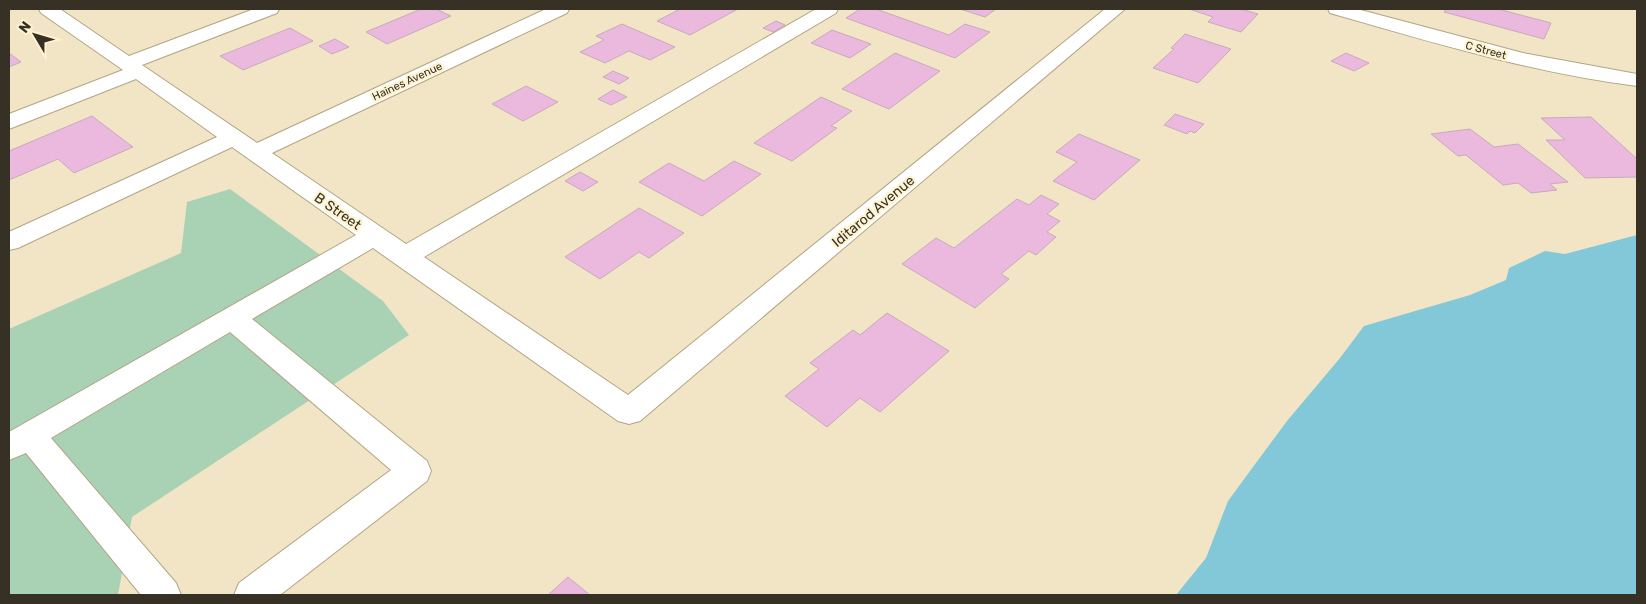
<svg xmlns="http://www.w3.org/2000/svg" width="1646" height="604" font-family="Rubik,sans-serif">
<rect width="100%" height="100%" fill="#f2e5c5"/>
<path fill="#a9d2b5" d="M230,189L383,301L409,335L132,517L118,595H9V329L181,253L187,202Z"/>
<path fill="#82c8d9" d="M1637,235V595H1176L1206,558L1228,501L1287,421L1340,358L1364,326L1470,295L1506,280L1509,268L1545,251L1565,254Z"/>
<g fill="#ebb9dd" stroke="#c7aabe">
<path d="M421,9H436L451,16L387,44L366,32Z"/>
<path d="M680,9H738L690,35L657,21Z"/>
<path d="M860,9H876L949,35L965,24L990,32L955,58L846,18Z"/>
<path d="M960,9H996L985,17Z"/>
<path d="M1189,9H1241L1258,14L1241,32L1208,22L1213,17Z"/>
<path d="M1446,9H1498L1551,23L1544,39L1444,12Z"/>
<path d="M776,21L785,25L773,32L763,28Z"/>
<path d="M622,24L675,47L650,60L629,51L605,63L580,52L604,40L596,36Z"/>
<path d="M290,28L313,41L243,70L220,56Z"/>
<path d="M832,30L871,44L850,58L811,43Z"/>
<path d="M1185,34L1231,49L1198,83L1153,68L1174,49L1171,48Z"/>
<path d="M335,39L349,47L332,54L319,46Z"/>
<path d="M9,53L21,62L9,67Z"/>
<path d="M895,53L940,71L889,109L842,89Z"/>
<path d="M1346,53L1369,63L1354,71L1331,61Z"/>
<path d="M613,71L629,78L619,84L603,77Z"/>
<path d="M526,86L558,102L523,121L492,104Z"/>
<path d="M613,90L627,97L611,105L598,99Z"/>
<path d="M821,97L852,111L831,126L837,128L792,161L754,143Z"/>
<path d="M1175,114L1204,124L1195,133L1190,131L1187,134L1164,125Z"/>
<path d="M92,116L133,147L74,173L58,159L9,180V151Z"/>
<path d="M1591,117L1637,159V177L1585,178L1546,140H1565L1541,118Z"/>
<path d="M1470,129L1494,147L1518,144L1568,182L1550,184L1557,190L1531,193L1518,183L1503,185L1466,155L1458,156L1431,134Z"/>
<path d="M1079,134L1140,160L1094,200L1053,181L1077,162L1056,152Z"/>
<path d="M734,161L761,174L702,216L639,182L669,163L704,181Z"/>
<path d="M580,172L598,182L583,191L565,181Z"/>
<path d="M1041,195L1059,204L1047,214L1060,221L1047,232L1056,237L1036,255L1029,251L1001,274L1009,279L975,308L902,264L936,238L954,248L1017,199L1029,205Z"/>
<path d="M639,208L684,233L649,258L639,252L600,279L565,257Z"/>
<path d="M887,313L949,351L880,412L860,398L827,427L785,396L819,369L810,363L853,330L860,335Z"/>
<path d="M568,577L590,595H548Z"/>
</g>
<g fill="none" stroke-linecap="round" stroke-linejoin="round">
<defs>
<g id="minor">
<path d="M39,9H60L129,56L254,9H279L277,13L142,65L257,143L546,9H569L567,13L272,153L406,244L816,9H838L836,13L424,257L628,395L1105,9H1125L640,421L629,424L618,421L373,248L252,319L427,461L431,471L427,481L280,595H234L239,583L391,470L230,332L51,438L176,583L181,595H141L26,453L9,460V432L356,235L232,147L18,248L9,250V232L217,137L136,79L9,129V114L123,70L41,13Z"/>
<path d="M1328,9H1357L1523,53L1637,74V86C1533,73 1431,42 1330,13Z"/>
</g>
</defs>
<use href="#minor" stroke="#b1a586" stroke-width="2"/>
<use href="#minor" fill="#fff" fill-rule="evenodd"/>
</g>
<g text-anchor="middle" stroke-width="4.5" stroke-linejoin="round" paint-order="stroke">
<g font-size="11" fill="#363124" stroke="#fff3d2">
<text transform="translate(1486 50) rotate(15)" y="4">C Street</text>
<text transform="translate(407 81) rotate(-25)" y="4">Haines Avenue</text>
</g>
<g font-size="14" fill="#363124" stroke="#fff3d2">
<text transform="translate(338 211) rotate(35)" y="5">B Street</text>
<text transform="translate(873 211) rotate(-40)" y="5">Iditarod Avenue</text>
</g>
</g>
<rect width="1646" height="604" fill="none" stroke="#363124" stroke-width="20"/>
<g transform="translate(35 35) rotate(308)" stroke="#fff3d2" stroke-width="4" paint-order="stroke">
<path d="M0-4L9 19L0 12L-9 19Z" fill="#363124"/>
<text y="-8" font-size="14" font-weight="bold" text-anchor="middle" fill="#363124">N</text>
</g>
</svg>
